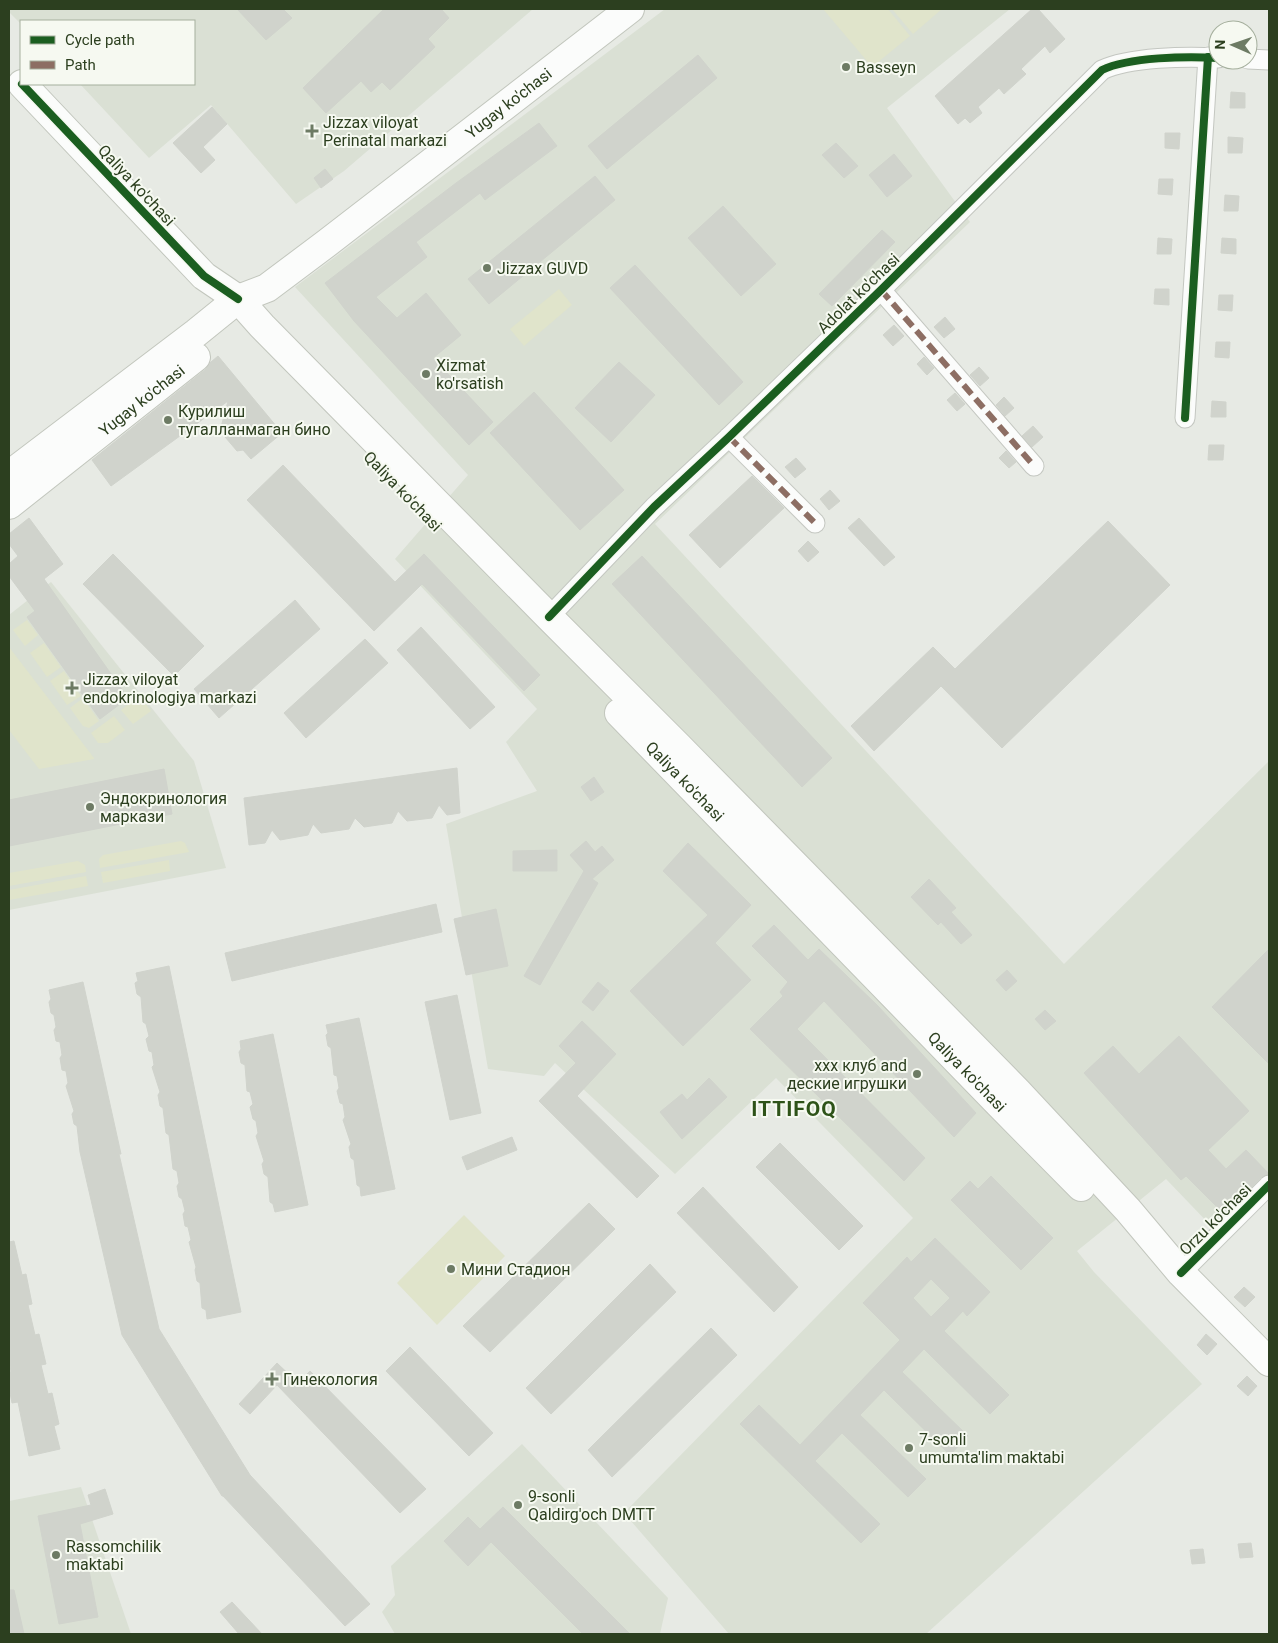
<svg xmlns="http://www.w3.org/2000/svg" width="1278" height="1643" font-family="Roboto,sans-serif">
<rect width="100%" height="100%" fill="#e7eae4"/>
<g fill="#dae0d4">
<path d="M9,9H533L344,171L296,204L211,105L149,158L80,84H194V21H21V24L9,12Z"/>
<path d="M665,9H1010L887,108L970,222L655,524L1064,964L1269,761V1174L1214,1229L1166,1179L1077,1251L1094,1272L1202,1384L926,1634H729L624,1513L913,1218L776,1078L675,1174L555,1063L544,1076L488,1069L446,824L537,791L506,742L537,709L395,559L468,475L295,287Z"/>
<path d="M51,582L194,761L226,868L9,910V615Z"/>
<path d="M522,1444L668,1598L660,1634H395L382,1612L395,1595L391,1566Z"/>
<path d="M81,1487L131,1634H9V1501Z"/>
</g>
<g fill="#e0e4cb">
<path d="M823,9H888L910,36L872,67Z"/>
<path d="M892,9H942L913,34Z"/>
<path d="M559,289L572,305L524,346L510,329Z"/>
<path d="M27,620L38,635L25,646L13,630Z"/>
<path d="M44,643L61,667L47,677L30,653Z"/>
<path d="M9,647L94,758V759L39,769L9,730Z"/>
<path d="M64,671L81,696L67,705L50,681Z"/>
<path d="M139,696L151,711L133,724L121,710Z"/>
<path d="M83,698L99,721L89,728L83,726L70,708Z"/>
<path d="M114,716L125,730L108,743H98L91,733Z"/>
<path d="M181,841L185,843L189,852L100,868L99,859L103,855Z"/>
<path d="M169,860L170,871L103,883L101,872Z"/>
<path d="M78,861L85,865L86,872L9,886V873Z"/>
<path d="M86,876L88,886L9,900V890Z"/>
<path d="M464,1215L505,1256L437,1325L397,1283Z"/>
</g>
<g fill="#d0d3cc" stroke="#d0d3cc" fill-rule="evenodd">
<path d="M237,9H283L292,18L266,40Z"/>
<path d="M384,9H441L449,18L428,39L435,47L390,90L382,82L371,92L361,81L326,113L303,88Z"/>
<path d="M1032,9H1038L1065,39L1050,53L1045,46L1021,69L1026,74L1004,94L999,88L978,107L982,113L970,123L965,118L958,124L935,96Z"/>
<path d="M698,55L717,78L607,169L588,146Z"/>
<path d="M1231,92L1245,93V108H1230Z"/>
<path d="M212,107L227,124L203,147L215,160L201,173L173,143Z"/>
<path d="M539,123L557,146L485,200L480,193L416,242L427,257L376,297L397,318L426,293L461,335L433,358L493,422L469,445L354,321L325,283L456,183Z"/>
<path d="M1165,133H1180L1179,149L1165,148Z"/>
<path d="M1228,137L1243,138L1242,153H1228Z"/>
<path d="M836,143L858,166L844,178L822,155Z"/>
<path d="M894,154L912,176L887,197L869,175Z"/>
<path d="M325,169L333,179L321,188L314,178Z"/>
<path d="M595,176L615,200L489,304L468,279Z"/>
<path d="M1159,179H1173L1172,195L1158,194Z"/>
<path d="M1225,195L1239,196L1238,211H1224Z"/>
<path d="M723,206L776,264L741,296L688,238Z"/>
<path d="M882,230L895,242L832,306L819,294Z"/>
<path d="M1158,238L1172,239L1171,254H1157Z"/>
<path d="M1222,238L1236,239V254L1221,253Z"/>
<path d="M635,265L743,382L719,405L610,288Z"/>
<path d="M1155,289H1169V305L1154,304Z"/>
<path d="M1219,295H1233L1232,311L1218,310Z"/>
<path d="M945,317L955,329L944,338L934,327Z"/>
<path d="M894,325L904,336L893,346L883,335Z"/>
<path d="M1216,342H1230L1229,358L1215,357Z"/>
<path d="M218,356L282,433L251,459L243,450L237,451L220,431L228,401L111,486L92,460L206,369L211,362Z"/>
<path d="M924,357L934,368L927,375L917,364Z"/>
<path d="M619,362L655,395L611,442L575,408Z"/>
<path d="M979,367L989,378L980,386L970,375Z"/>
<path d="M534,392L624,490L580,530L490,433Z"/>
<path d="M955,393L965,404L957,411L947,400Z"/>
<path d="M1004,397L1014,408L1005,416L996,405Z"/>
<path d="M1212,401L1226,402V417H1211Z"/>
<path d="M1033,426L1043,437L1032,447L1022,436Z"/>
<path d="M1209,445H1224L1223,460H1208Z"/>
<path d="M1006,451L1016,462L1009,468L999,458Z"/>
<path d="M796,458L806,469L795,478L785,467Z"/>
<path d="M283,465L395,582L424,554L540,675L524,691L422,584L374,631L247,500Z"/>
<path d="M752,476L784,508L720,568L689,535Z"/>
<path d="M830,490L840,501L829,510L820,499Z"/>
<path d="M29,518L63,564L44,579L128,698L100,719L27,617L35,611L9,576V564L18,556L9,544V534Z"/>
<path d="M859,518L895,557L884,566L848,528Z"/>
<path d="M1108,521L1170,585L1002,748L941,686L874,751L851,726L933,647L955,669Z"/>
<path d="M808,541L819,552L808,562L798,551Z"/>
<path d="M113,554L204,646L174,676L83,584Z"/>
<path d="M642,556L832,758L802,787L612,584Z"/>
<path d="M295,600L320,629L219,718L194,689Z"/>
<path d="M421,627L495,707L470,729L397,650Z"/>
<path d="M365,639L388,663L306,738L284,713Z"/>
<path d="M457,768L460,813L447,815L439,805L432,818L407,821L398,811L392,823L364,827L355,818L349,829L321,833L313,824L308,835L280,840L272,830L265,843L249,845L244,798Z"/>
<path d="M164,769L172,814L9,846V800Z"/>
<path d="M594,777L604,792L591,801L581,787Z"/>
<path d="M586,841L595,852L602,846L614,860L592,879L598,883L540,985L524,976L584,871L570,855Z"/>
<path d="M688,843L751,905L715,943L751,980L683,1046L630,991L708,915L663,871Z"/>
<path d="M557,850V871H513V851Z"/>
<path d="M929,879L956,908L951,912L972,935L961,944L941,922L938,925L911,897Z"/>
<path d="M436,904L442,932L232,981L225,953Z"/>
<path d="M496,909L508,966L466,975L454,919Z"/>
<path d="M774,925L808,960L819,949L878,1006L976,1113L954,1137L824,1001L797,1029L925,1158L904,1181L750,1029L783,996L780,992L788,982L752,946Z"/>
<path d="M1269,949V1064L1212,1007Z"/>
<path d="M169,966L241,1312L207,1319L206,1310L202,1308L200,1283L197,1281L195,1270L196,1267L189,1242L191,1240L188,1227L185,1226L183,1214L185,1211L182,1199L179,1197L177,1186L179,1183L177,1171L173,1169L169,1135L166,1133L163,1108L160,1106L158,1095L160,1092L152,1067L154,1065L152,1052L149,1051L146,1039L149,1036L146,1024L143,1022L141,997L137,994L135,983L138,981L136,973Z"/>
<path d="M1007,970L1017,981L1006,991L996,980Z"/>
<path d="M83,982L121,1154H119L159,1329L250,1475L370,1604L345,1626L223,1496H222L122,1335L80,1152L77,1126L74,1124L72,1114L74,1111L66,1086L68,1083L66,1071L62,1070L60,1058L62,1055L60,1042L56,1041L54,1030L56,1027L54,1015L51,1013L49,1002L51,999L49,990Z"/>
<path d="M598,982L609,991L593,1011L582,1002Z"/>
<path d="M457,995L481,1113L450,1120L425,1002Z"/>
<path d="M1045,1010L1056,1021L1045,1030L1035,1019Z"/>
<path d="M359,1018L395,1189L361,1196L360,1187L357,1185L354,1160L351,1158L349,1147L351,1144L343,1120L345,1117L343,1104L340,1103L337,1091L339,1088L337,1076L334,1075L331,1048L328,1046L326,1035L328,1033L326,1025Z"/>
<path d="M582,1021L616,1054L577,1096L659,1176L637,1198L539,1101L576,1063L559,1046Z"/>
<path d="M273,1034L308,1205L275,1212L273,1204L270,1202L268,1177L264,1174L262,1164L264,1161L256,1136L258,1133L256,1121L253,1119L250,1107L253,1104L250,1092L247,1091L245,1065L241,1063L239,1052L241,1049L240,1041Z"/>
<path d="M1179,1036L1249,1111L1208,1150L1226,1169L1246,1150L1269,1174L1261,1177L1224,1214L1186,1176L1181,1180L1084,1073L1113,1046L1139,1074Z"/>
<path d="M709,1078L727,1097L682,1139L660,1112L682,1094L687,1100Z"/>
<path d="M512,1137L517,1150L467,1170L462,1157Z"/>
<path d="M780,1143L863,1226L839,1250L756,1167Z"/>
<path d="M991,1176L1053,1238L1021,1270L951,1200L970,1181L978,1189Z"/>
<path d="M703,1187L798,1287L774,1312L677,1213Z"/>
<path d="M589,1203L615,1229L490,1352L463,1326Z"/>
<path d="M935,1238L990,1292L967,1316L963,1311L944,1331L1009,1395L990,1414L924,1349L902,1372L968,1436L950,1455L884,1390L860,1415L926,1479L908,1497L842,1433L815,1461L880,1524L861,1543L740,1424L759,1405L800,1445L900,1340L863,1303L907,1257L911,1262ZM931,1279L950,1298L931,1317L913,1298Z"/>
<path d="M14,1241L22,1275L26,1274L32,1304L28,1305L35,1335L39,1334L46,1364L41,1365L48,1394L52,1393L59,1424L54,1426L60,1449L29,1456L18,1402L12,1403L9,1388V1372H11L9,1359V1242Z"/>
<path d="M650,1264L676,1292L551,1414L526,1388Z"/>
<path d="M1244,1287L1255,1297L1245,1307L1234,1297Z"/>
<path d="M711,1328L737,1355L612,1477L588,1450Z"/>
<path d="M1206,1334L1217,1344L1207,1355L1197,1345Z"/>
<path d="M410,1347L493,1433L469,1456L386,1371Z"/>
<path d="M277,1363L298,1383L310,1371L426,1489L400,1513L277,1385L250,1414L239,1404Z"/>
<path d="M1247,1376L1257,1386L1248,1396L1237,1386Z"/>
<path d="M105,1489L113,1514L80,1524L98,1617L59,1624L38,1516L91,1505L88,1495Z"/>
<path d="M503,1507L630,1634H583L491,1542L468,1566L444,1541L468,1517L480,1529Z"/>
<path d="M1251,1543L1253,1557L1240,1558L1238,1544Z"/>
<path d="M1203,1549L1205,1563L1192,1564L1190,1550Z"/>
<path d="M9,1590H14L24,1634H9Z"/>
<path d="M232,1602L262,1634H239L220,1612Z"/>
</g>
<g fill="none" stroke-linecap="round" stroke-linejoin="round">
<defs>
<g id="street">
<path d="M1248,59L1269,60"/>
<path d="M881,290L1034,466"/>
<path d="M1185,418L1208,57"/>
<path d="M729,437L815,523"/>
<path d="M549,617L654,507L729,437L881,290L1102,70C1129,57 1187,56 1218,58"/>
<path d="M1181,1273L1269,1185"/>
</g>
<g id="secondary">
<path d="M22,84L204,276L238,299L262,326L549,617L678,746L1017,1091L1128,1210L1181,1273L1269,1362"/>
<path id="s1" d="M9,475L196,333L238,299L267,288L327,243L630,9"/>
<path id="s2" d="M9,505L196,357"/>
<path id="s3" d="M619,713L999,1104L1081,1187"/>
</g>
</defs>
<use href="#street" stroke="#c4c7c1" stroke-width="21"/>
<use href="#secondary" stroke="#c2c6bd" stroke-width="30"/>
<use href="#street" stroke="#fbfcfb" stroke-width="19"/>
<use href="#secondary" stroke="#fbfcfb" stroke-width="28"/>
<g stroke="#8d6e63" stroke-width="6" stroke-dasharray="12 6" stroke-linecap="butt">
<path d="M881,290L1034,466"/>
<path d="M729,437L815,523"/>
</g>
<defs>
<g id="cycleway">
<path d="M22,84L204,276L238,299"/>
<path d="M1185,418L1208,57"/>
<path d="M549,617L654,507L729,437L881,290L1102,70C1129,57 1187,56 1218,58"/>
<path d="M1181,1273L1269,1185"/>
</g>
</defs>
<use href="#cycleway" stroke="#f6f9f1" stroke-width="11"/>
<use href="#cycleway" stroke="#1b5e20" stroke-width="8"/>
</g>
<g fill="#6d7b64" stroke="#f6f9f1" stroke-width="2">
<circle cx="846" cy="67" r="5"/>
<path d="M309.5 123.5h5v5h5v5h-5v5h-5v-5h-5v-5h5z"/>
<circle cx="487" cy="268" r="5"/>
<circle cx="426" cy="374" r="5"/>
<circle cx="168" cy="420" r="5"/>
<path d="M69.5 680.5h5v5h5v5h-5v5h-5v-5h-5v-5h5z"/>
<circle cx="90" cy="807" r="5"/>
<circle cx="917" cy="1074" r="5"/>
<circle cx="451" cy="1269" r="5"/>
<path d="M269.5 1371.5h5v5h5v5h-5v5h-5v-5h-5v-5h5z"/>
<circle cx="909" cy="1448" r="5"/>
<circle cx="518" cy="1505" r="5"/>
<circle cx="56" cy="1555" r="5"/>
</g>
<g text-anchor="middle" stroke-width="4" stroke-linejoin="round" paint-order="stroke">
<g font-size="16" fill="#2c3f1f" stroke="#f6f9f1" text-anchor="start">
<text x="856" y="73">Basseyn</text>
<text x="323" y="128">Jizzax viloyat<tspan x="323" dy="18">Perinatal markazi</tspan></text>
<text x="497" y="274">Jizzax GUVD</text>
<text x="436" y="371">Xizmat<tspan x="436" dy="18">ko'rsatish</tspan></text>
<text x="178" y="417">Курилиш<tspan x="178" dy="18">тугалланмаган бино</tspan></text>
<text x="83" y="685">Jizzax viloyat<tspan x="83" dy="18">endokrinologiya markazi</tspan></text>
<text x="100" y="804">Эндокринология<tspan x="100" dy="18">маркази</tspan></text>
<text x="907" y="1071" text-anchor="end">ххх клуб and<tspan x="907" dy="18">деские игрушки</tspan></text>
<text x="461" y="1275">Мини Стадион</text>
<text x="283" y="1385">Гинекология</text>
<text x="919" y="1445">7-sonli<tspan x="919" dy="18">umumta'lim maktabi</tspan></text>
<text x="528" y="1502">9-sonli<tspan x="528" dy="18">Qaldirg'och DMTT</tspan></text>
<text x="66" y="1552">Rassomchilik<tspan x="66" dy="18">maktabi</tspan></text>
</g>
<g font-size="16" fill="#2c3f1f" stroke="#f6f9f1">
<text dy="6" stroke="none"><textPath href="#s1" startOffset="624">Yugay ko'chasi</textPath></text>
<text transform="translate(137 185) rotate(47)" y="6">Qaliya ko'chasi</text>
<text transform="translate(858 293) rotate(-44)" y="6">Adolat ko'chasi</text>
<text dy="6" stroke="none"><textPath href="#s2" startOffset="169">Yugay ko'chasi</textPath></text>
<text transform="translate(403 491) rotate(46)" y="6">Qaliya ko'chasi</text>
<text dy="6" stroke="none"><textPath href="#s3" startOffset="95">Qaliya ko'chasi</textPath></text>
<text dy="6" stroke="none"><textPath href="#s3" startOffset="500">Qaliya ko'chasi</textPath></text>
<text transform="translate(1215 1219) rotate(-45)" y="6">Orzu ko'chasi</text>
</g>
<g font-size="21" font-weight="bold" letter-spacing="1" fill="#2e5319" stroke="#f6f9f1">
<text x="794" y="1116">ITTIFOQ</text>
</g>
</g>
<rect width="1278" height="1643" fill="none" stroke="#2c3f1f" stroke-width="20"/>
<rect x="20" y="20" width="175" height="65" fill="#f6f9f1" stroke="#a5af9d"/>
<rect x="30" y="36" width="25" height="8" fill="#1b5e20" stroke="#a5af9d"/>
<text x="65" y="45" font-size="15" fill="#2c3f1f">Cycle path</text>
<rect x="30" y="61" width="25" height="8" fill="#8d6e63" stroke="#a5af9d"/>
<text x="65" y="70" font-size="15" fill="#2c3f1f">Path</text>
<g transform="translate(1233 45) rotate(272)"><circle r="24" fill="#f6f9f1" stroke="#a5af9d"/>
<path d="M0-4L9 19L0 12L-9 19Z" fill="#6d7b64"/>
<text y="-8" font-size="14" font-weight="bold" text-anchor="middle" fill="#2c3f1f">N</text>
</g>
</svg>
